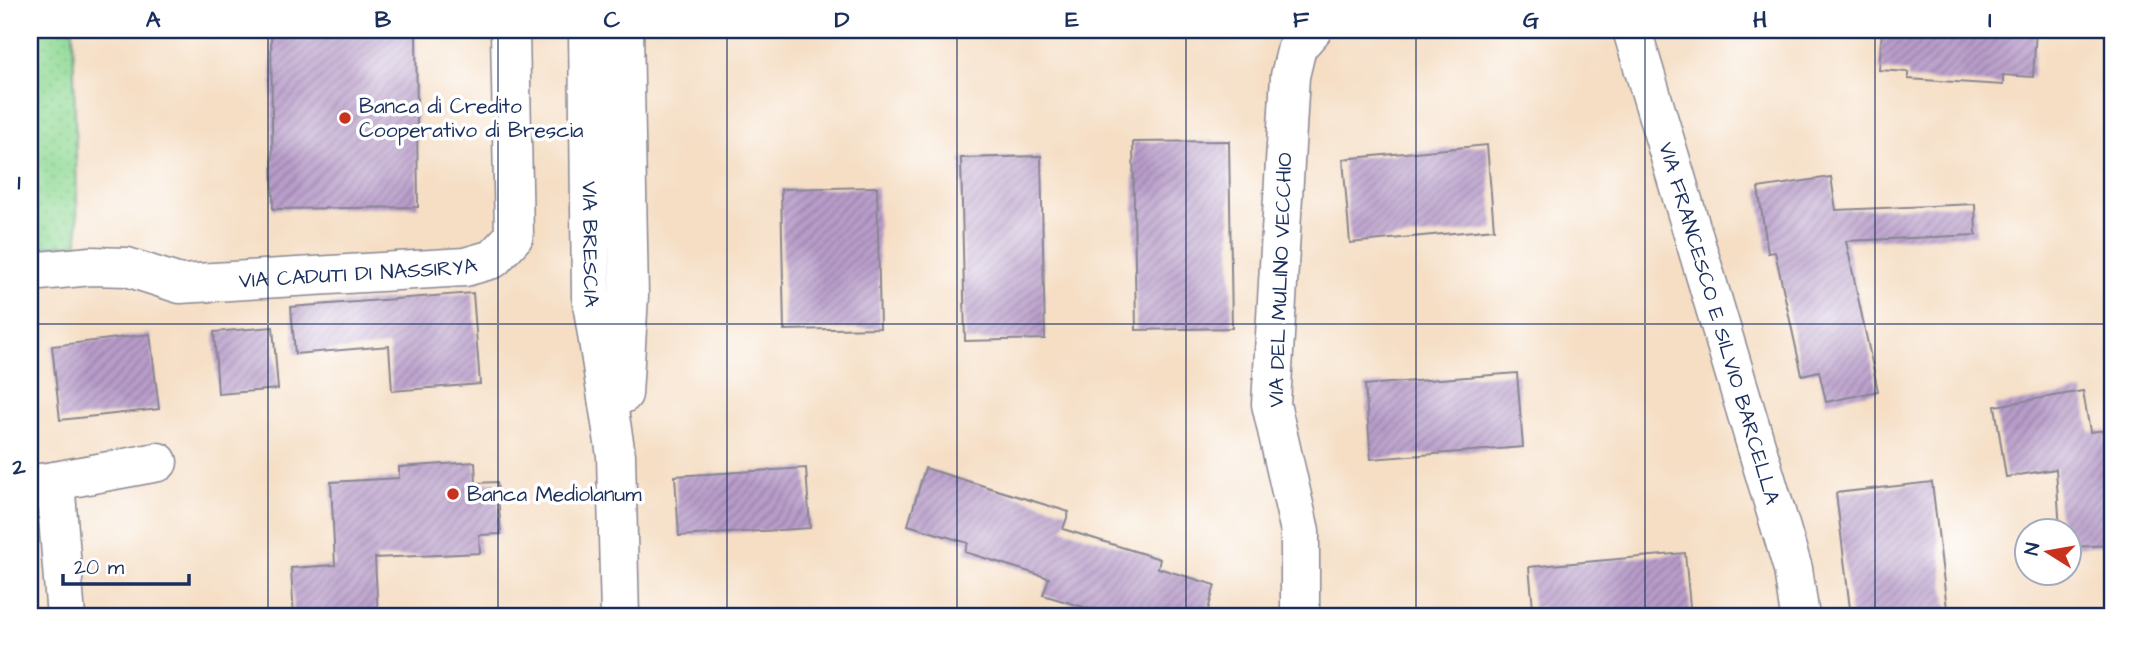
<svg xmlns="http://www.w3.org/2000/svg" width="2143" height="647" font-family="'Architects Daughter',sans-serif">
<defs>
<pattern id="garden-dots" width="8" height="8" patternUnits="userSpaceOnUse" patternTransform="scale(1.75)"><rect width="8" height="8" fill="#91d994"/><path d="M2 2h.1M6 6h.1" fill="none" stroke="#7cbb82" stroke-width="1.8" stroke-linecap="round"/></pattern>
<pattern id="building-hatch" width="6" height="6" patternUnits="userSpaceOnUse" patternTransform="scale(1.75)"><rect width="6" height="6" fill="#b89cc9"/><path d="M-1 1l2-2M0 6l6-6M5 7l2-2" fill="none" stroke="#9580a6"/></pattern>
</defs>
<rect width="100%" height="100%" fill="#fff"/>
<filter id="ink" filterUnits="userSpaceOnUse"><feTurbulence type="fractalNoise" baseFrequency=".0143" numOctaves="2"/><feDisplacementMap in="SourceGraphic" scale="14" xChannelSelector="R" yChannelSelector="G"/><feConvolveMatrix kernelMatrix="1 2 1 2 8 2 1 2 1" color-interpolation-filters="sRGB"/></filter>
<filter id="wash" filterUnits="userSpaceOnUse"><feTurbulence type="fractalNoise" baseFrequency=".00686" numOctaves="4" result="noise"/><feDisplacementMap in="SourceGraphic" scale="28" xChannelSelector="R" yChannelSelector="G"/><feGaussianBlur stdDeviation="1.57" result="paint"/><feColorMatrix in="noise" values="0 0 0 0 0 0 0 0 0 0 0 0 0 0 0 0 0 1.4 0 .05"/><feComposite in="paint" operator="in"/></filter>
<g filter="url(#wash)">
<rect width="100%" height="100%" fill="#f5dec4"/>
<path fill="url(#garden-dots)" stroke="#568479" stroke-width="2" d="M30,30H73L78,244L30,247Z"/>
<g id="blocks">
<g fill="url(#building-hatch)">
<path d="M271,30H416L418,207L273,209Z"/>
<path d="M1882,30H2036L2033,77L2003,75V85L1908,79V72L1879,70Z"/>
<path d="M1229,141L1232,328L1136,330L1133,142Z"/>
<path d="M1487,145L1494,229L1350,243L1343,159Z"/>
<path d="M1041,156L1045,339L965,341L961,158Z"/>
<path d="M1831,177L1836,210L1975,204L1976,235L1846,241L1878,391L1826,402L1819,371L1802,375L1775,252L1768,253L1758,188Z"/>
<path d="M877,187L880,328L784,330L781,189Z"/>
<path d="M473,293L480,384L392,391L389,346L295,354L291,307Z"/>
<path d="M273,327L278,389L218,394L214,332Z"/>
<path d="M150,334L159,409L60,420L52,346Z"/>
<path d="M1517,373L1523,447L1371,459L1365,385Z"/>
<path d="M2083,391L2090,432L2106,430L2113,473V545L2069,547V531H2060L2056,469L2006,477L1995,406Z"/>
<path d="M475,462L476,483L497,482L501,534L479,535L480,553L375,558L378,617H294L291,568L335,565L331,482L399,478V467Z"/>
<path d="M806,468L810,528L679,536L675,476Z"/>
<path d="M925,468L1069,512L1063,529L1160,559L1158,568L1215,585L1206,617H1117L1043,595L1049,578L965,552L968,543L908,525Z"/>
<path d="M1932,482L1948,617H1851L1836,493Z"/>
<path d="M1685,553L1691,617H1544L1543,607L1533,608L1529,567Z"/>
</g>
</g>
</g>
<g filter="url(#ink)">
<use href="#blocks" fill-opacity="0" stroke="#888691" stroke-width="2"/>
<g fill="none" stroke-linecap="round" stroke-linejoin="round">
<defs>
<g id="minor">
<path id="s1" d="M1632,30L1793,569L1800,617"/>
<path id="s2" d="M30,272L91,266L127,267L180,284L465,267L493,259L514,236L510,30"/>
<path d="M55,481L158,462"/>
<path d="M30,484L55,481L66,617"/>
<path d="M1300,617V531L1271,404L1290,76L1297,47L1312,30"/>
</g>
<g id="major">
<path id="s3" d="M588,30L591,296L616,455L620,617"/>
<path d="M623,394L629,296L624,30"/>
</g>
</defs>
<use href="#minor" stroke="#888691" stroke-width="41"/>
<use href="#major" stroke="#888691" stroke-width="41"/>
<use href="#minor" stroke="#fff" stroke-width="38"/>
<use href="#major" stroke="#fff" stroke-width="38"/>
</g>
</g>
<path fill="none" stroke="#1b2f5e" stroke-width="2" stroke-opacity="0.55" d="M268,30V617M498,30V617M727,30V617M957,30V617M1186,30V617M1416,30V617M1645,30V617M1875,30V617M30,324H2113"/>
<g fill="#c8321e" stroke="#fff" stroke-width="2.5">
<circle cx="345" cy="118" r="7"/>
<circle cx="453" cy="494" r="7"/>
</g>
<g text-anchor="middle" stroke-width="7" stroke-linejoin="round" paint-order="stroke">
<g font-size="21" fill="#1b2f5e" stroke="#fff" text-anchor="start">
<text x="359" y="113">Banca di Credito<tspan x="359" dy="24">Cooperativo di Brescia</tspan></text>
<text x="467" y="501">Banca Mediolanum</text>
</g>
<g font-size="21" fill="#1b2f5e" stroke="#fff">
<text dy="7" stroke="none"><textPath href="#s3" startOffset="214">VIA BRESCIA</textPath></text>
<text dy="7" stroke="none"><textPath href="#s2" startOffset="331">VIA CADUTI DI NASSIRYA</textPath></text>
<text transform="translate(1280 280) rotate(-88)" y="7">VIA DEL MULINO VECCHIO</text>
<text dy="7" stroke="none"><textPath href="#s1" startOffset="306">VIA FRANCESCO E SILVIO BARCELLA</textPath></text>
</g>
</g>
<rect width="2143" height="647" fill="none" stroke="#fff" stroke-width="77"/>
<g transform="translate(2048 552) rotate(281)"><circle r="33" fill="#ffffff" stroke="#a4acbf" stroke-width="2"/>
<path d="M0-5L12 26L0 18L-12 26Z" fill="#c8321e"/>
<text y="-10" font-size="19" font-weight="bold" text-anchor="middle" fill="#1b2f5e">N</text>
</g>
<path d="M63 574v10h126v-10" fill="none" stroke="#1b2f5e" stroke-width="3.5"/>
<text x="74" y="574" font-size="21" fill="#1b2f5e" stroke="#ffffff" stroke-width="5" paint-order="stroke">20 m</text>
<rect x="38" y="38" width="2066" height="570" fill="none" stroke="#1b2f5e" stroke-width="2.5"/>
<g font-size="23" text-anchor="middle" font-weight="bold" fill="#1b2f5e">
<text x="153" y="27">A</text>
<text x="383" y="27">B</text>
<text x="612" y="27">C</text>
<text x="842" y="27">D</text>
<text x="1072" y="27">E</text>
<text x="1301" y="27">F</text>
<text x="1531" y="27">G</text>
<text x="1760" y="27">H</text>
<text x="1990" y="27">I</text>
<text x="19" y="189">1</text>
<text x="19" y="474">2</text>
</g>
</svg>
